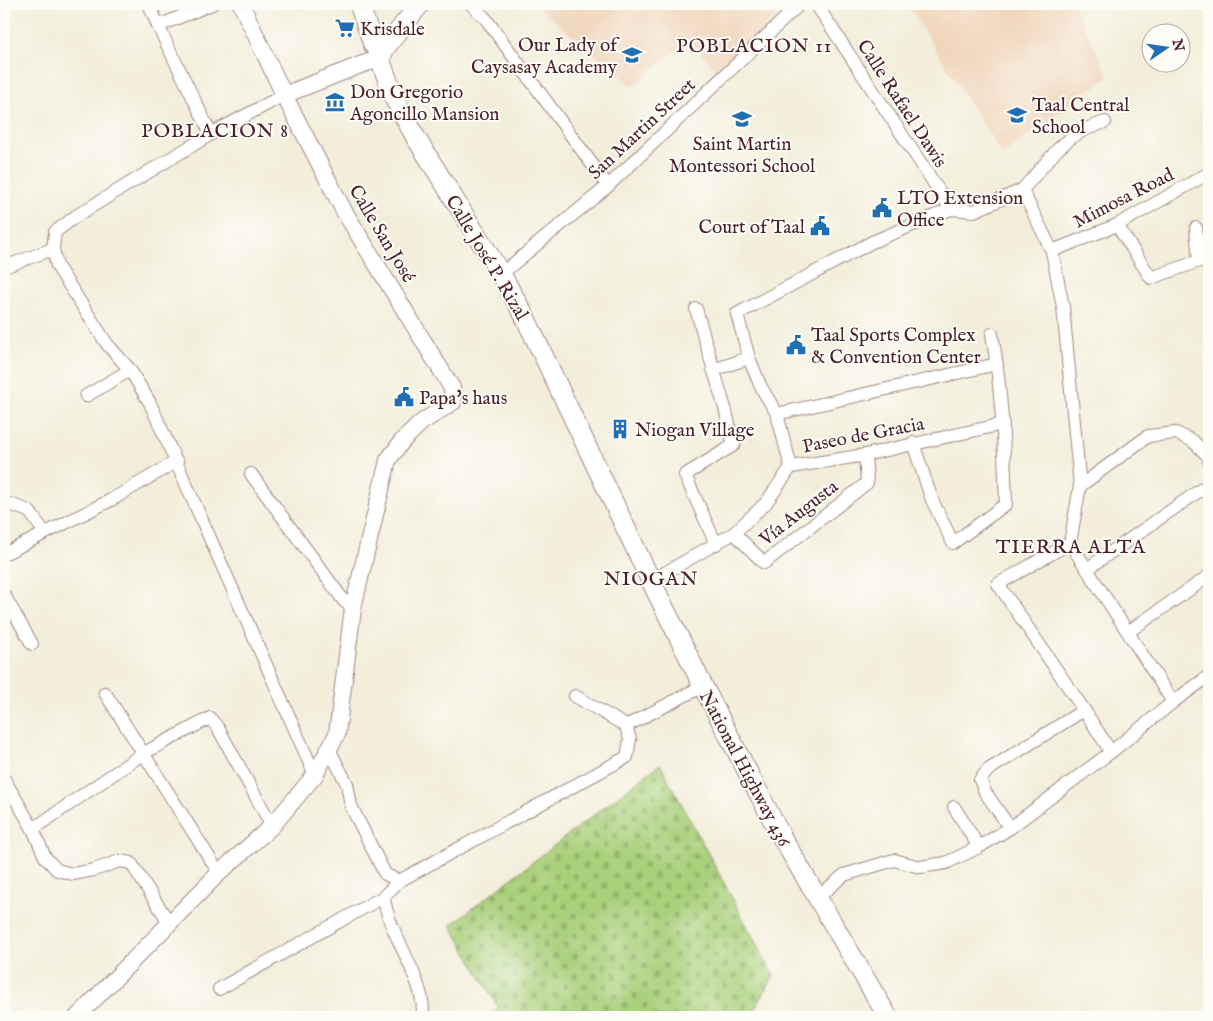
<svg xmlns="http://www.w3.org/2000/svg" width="1213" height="1021" font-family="'IM FELL English',serif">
<defs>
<pattern id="cemetery-stones" width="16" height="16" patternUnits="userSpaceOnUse" patternTransform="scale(1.25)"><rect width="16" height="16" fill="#a9d07a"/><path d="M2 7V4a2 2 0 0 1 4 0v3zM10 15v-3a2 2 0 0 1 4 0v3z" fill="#93b26a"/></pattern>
</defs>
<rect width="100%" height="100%" fill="#fdfcf7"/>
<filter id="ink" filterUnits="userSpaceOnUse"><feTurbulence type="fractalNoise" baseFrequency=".02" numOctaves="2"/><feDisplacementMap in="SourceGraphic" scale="10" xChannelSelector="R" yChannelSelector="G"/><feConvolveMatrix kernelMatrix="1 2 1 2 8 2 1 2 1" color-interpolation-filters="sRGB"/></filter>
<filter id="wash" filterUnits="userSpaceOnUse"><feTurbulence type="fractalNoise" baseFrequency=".0096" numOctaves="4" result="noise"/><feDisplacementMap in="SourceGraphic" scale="20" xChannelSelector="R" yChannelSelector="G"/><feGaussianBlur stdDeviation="1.12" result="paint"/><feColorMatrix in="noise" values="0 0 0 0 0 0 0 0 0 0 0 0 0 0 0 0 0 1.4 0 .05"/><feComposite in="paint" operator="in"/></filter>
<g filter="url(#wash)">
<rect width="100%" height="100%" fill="#f3eeda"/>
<g fill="#f0d6bc">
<path d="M534,4H781L785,10L717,71L689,39L633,87Z"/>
<path d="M907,4H1073L1109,76L1002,155Z"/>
</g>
<path fill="url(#cemetery-stones)" stroke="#7a7852" d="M660,764L774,976L755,1009L759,1017H482L499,1009L451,925Z"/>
</g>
<g filter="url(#ink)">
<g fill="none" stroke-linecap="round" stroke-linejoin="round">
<defs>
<g id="minor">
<path d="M149,4L158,26L211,134"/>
<path d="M471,4L486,19L608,186"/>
<path d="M816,4L951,209"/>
<path d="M158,26L212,4"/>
<path d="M284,95L211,134L76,216L55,232L53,249L57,266L107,344L130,370L150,403L315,775"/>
<path d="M1022,190L1052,251L1063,307L1080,486L1070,543L1173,702"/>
<path d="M1117,225L1151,278L1199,261L1196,228"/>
<path d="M1052,251L1117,225L1209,173"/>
<path d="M4,267L53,249"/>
<path d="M501,274L608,186L800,4"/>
<path d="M696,309L726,412L734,445L685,475L716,544"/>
<path d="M713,370L749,358"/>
<path d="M86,396L130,370"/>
<path d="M777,414L997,364"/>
<path d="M913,443L932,500L953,543L1006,504C1004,447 1002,391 992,334"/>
<path d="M791,467L777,414L761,387L749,358L737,314L872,242L951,209L974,211L1022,190L1058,149L1072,137L1086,129L1105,122"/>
<path d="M251,474L344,601L353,608"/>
<path d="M1080,486L1148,436L1176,433L1193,441L1208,456L1209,461"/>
<path d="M4,502L29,511L45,533"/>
<path d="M734,533L764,563L867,483L865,455"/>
<path d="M1070,543L998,584L1084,710L1111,752"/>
<path d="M4,554L111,500L177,461"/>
<path d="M1087,569L1209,484"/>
<path d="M651,581L734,533L766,503L791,467L865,455L1003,424"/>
<path d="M4,595L32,644"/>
<path d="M1128,632L1209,576"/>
<path d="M105,693L219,873"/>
<path d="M575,696L626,726L703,686"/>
<path d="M329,749L347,784L351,806L385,874L399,881"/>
<path d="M4,779L33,829L45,857L57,870L73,874L94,870L120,861L131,863L170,924"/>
<path d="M954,807L979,847"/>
<path d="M1010,828L985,792L980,780L988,770L1084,710"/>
<path d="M33,829L144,753L210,718L218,728L272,826"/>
<path d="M383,897C386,906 387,915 391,923C400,948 428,992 422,1017"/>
<path d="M818,897L844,875L894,860L920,867L946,863L979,847L1010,828L1111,752L1173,702L1209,676"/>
<path d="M219,989L383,897L399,881L627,757L630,739L626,726"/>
</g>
<g id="tertiary">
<path d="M284,95L363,64L380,59"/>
<path d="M77,1017L219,873L272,826L315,775L337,734L353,608L388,460L403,440L422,422L453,402L452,388L344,211L284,95L241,4"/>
</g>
<g id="secondary">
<path d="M359,4L373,44L382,55"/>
<path d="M420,4L385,48L380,59L395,100L416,138L501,274L524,315L651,581L703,686L781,836L888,1017"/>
</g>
</defs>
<use href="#minor" stroke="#9e8682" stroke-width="14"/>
<use href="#tertiary" stroke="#9e8682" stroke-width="18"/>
<use href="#secondary" stroke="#9e8682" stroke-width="21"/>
<use href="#minor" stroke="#fff" stroke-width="12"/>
<use href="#tertiary" stroke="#fff" stroke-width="16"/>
<use href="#secondary" stroke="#fff" stroke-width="19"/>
</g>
</g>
<defs>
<symbol id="supermarket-bare" viewBox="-9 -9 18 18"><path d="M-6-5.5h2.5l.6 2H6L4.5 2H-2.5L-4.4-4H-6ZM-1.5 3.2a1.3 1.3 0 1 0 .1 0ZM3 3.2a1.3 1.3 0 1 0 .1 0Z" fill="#1f6fb2" stroke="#fdfcf7" stroke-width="2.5" paint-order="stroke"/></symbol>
<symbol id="school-bare" viewBox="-9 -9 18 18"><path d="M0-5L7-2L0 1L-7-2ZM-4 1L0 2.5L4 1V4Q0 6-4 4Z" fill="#1f6fb2" stroke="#fdfcf7" stroke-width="2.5" paint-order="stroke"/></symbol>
<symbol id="museum-bare" viewBox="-9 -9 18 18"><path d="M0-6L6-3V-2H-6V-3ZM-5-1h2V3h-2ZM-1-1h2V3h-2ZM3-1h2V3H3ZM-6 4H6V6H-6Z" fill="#1f6fb2" stroke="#fdfcf7" stroke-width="2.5" paint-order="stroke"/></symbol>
<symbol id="civic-bare" viewBox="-9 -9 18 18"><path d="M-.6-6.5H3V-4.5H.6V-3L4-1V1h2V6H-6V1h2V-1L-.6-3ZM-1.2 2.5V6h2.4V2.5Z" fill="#1f6fb2" stroke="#fdfcf7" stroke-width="2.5" paint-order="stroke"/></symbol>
<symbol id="building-bare" viewBox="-9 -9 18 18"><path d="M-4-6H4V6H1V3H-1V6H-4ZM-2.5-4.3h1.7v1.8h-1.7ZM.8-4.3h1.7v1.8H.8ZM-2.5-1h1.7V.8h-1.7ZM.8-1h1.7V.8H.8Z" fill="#1f6fb2" stroke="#fdfcf7" stroke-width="2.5" paint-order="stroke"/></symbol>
</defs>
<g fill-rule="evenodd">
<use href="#supermarket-bare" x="331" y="14" width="28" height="28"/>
<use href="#school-bare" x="618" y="41" width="28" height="28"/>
<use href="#museum-bare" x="321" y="88" width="28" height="28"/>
<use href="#school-bare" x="1003" y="101" width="28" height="28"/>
<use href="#school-bare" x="728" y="105" width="28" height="28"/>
<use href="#civic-bare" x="868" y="194" width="28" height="28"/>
<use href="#civic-bare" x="806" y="212" width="28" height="28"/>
<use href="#civic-bare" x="782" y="331" width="28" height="28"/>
<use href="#civic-bare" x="390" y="383" width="28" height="28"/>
<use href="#building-bare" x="606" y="415" width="28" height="28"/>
</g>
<g text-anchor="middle" stroke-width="4" stroke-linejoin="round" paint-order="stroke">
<g font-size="19" fill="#4a1f2b" stroke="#fdfcf7" text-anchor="start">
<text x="360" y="35">Krisdale</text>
<text x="617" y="51" text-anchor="end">Our Lady of<tspan x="617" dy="22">Caysasay Academy</tspan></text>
<text x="350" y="98">Don Gregorio<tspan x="350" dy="22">Agoncillo Mansion</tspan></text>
<text x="1032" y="111">Taal Central<tspan x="1032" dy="22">School</tspan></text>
<text x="742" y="150" text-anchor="middle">Saint Martin<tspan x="742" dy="22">Montessori School</tspan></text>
<text x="897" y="204">LTO Extension<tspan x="897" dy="22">Office</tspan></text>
<text x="805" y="233" text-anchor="end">Court of Taal</text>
<text x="811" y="341">Taal Sports Complex<tspan x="811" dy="22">&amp; Convention Center</tspan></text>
<text x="419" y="404">Papa's haus</text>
<text x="635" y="436">Niogan Village</text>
</g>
<g font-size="19" fill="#4a1f2b" stroke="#fdfcf7">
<text transform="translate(903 103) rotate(57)" y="7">Calle Rafael Dawis</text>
<text transform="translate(641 128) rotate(-43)" y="7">San Martin Street</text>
<text transform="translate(1123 197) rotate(-27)" y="7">Mimosa Road</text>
<text transform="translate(383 233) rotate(59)" y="7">Calle San José</text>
<text transform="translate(488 257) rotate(59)" y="7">Calle José P. Rizal</text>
<text transform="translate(863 434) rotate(-11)" y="7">Paseo de Gracia</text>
<text transform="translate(798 512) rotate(-38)" y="7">Vía Augusta</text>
<text transform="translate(746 768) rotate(62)" y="7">National Highway 436</text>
</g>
<g font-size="20" letter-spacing="1" fill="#4a1f2b" stroke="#fdfcf7">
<text x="754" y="52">POBLACION 11</text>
<text x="215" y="137">POBLACION 8</text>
<text x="1071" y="553">TIERRA ALTA</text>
<text x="651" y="585">NIOGAN</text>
</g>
</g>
<rect width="1213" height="1021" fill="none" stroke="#fdfcf7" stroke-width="20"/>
<g transform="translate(1166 48) rotate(77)"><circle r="24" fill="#fdfcf7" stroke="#b5a4a5"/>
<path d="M0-4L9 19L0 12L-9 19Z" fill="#1f6fb2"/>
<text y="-8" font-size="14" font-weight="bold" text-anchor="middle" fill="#4a1f2b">N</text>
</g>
</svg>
